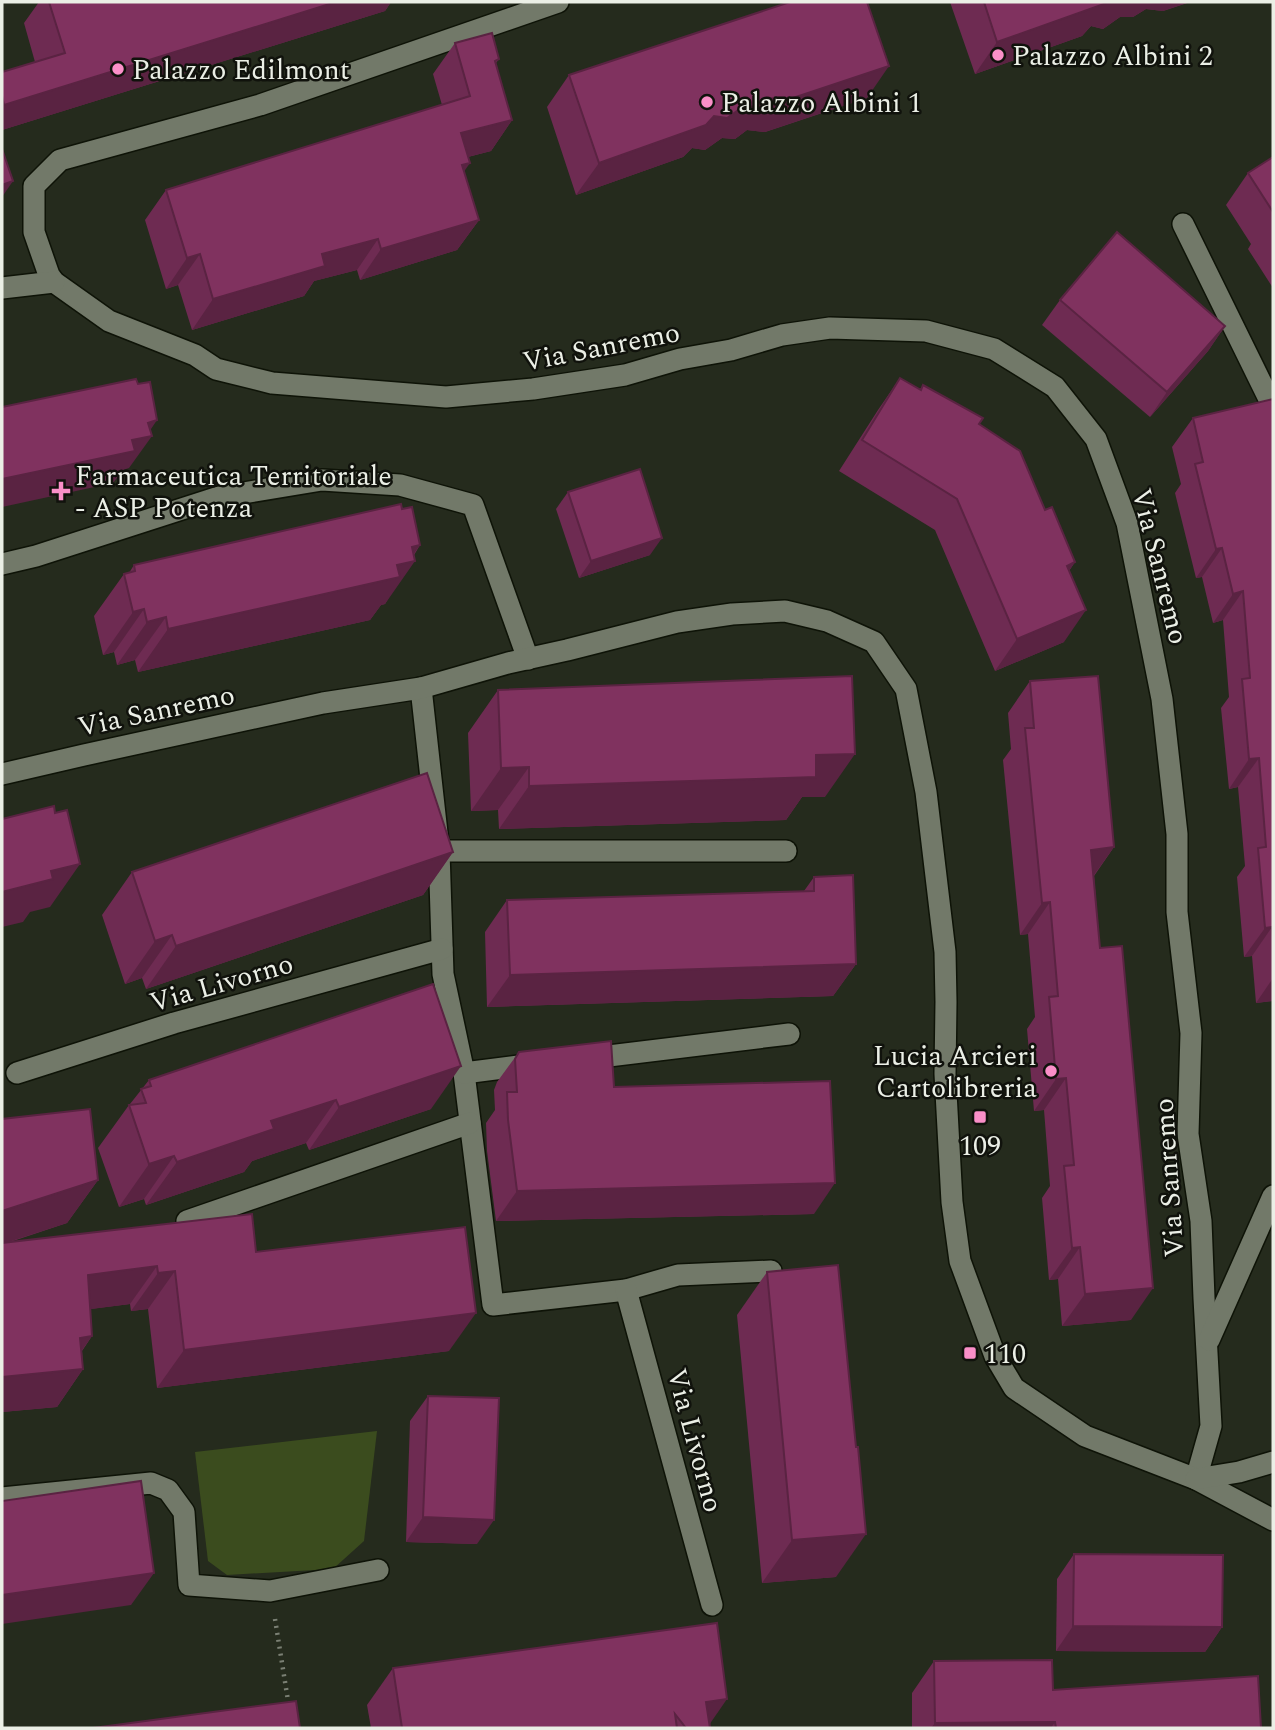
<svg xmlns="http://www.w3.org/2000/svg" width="1275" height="1730" font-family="Spectral,serif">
<rect width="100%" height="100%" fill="#252b1d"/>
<path fill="#3b4c1e" d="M377,1431L364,1541L333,1569L227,1575L208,1561L195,1452Z"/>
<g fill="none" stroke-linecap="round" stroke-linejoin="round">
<defs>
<g id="street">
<path d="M558,2L260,105L60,160L34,186V232L49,275L54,282L109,321L195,355L216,369L272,383L446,397L533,389L625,375L680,359L731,350L782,335L830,328L926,331L994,349L1055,387L1096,439L1127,523L1162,699L1177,834V912L1191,1033L1188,1134L1201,1221L1204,1298L1211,1426L1196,1479"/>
<path d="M1183,224L1273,407"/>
<path d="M2,288L54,282"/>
<path d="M2,564L36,556L219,497L322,480L400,485L473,505L528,659"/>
<path d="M421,688L439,851L443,974L464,1073L493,1305L626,1290L678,1275L771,1271"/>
<path d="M2,774L84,755L323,703L421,688L508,663L567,650L677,622L732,614L785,611L827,621L874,642L906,689L926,792L945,952L946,1002L945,1074L952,1202L960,1261L995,1356L1014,1388L1085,1436L1196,1479L1273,1520"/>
<path d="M439,851H786"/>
<path d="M584,1059L789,1034"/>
<path d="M17,1073L174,1023L442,949"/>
<path d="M464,1073L534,1064"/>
<path d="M187,1221L470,1123"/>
<path d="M626,1290L712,1605"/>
<path d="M1209,1340L1273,1196"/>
<path d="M1196,1479L1239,1472L1273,1462"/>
<path d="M2,1498L151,1483L168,1490L184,1512L189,1585L270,1591L378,1570"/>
</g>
</defs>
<use href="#street" stroke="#0e1307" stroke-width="24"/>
<path stroke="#7b8074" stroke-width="4.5" stroke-dasharray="2 5" stroke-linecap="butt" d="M275,1619L289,1707"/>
<use href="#street" stroke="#727969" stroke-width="21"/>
</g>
<g fill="#6e2b52">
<path d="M39,2H391L385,11L2,130V72L35,62L24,23Z"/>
<path d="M950,2H1190L1163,11L1146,9L1133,17H1120L1103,29L1091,26L1082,36L975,74Z"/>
<path d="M455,43L499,59L496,63L512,120L491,151L468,157L464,172L479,220L457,250L360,280L357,270L314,281L304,296L192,330L178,285L166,289L145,220L166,190L442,105L433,74Z"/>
<path d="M569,75L867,98L765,132L747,130L735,139L722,138L705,150L692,148L683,157L576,195L547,107Z"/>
<path d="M1273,157V288L1248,249L1251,244L1226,205L1248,173Z"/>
<path d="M1060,300L1225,326L1208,351L1150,417L1042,325Z"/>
<path d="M900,378L920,389L923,385L979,424L1045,510L1075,562L1069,571L1064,642L995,671L935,530L839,471L878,410Z"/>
<path d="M1273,399V1001L1256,1003L1252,956L1244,957L1237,877L1245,866L1238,787L1229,789L1221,708L1229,697L1223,620L1213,623L1202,577L1196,578L1175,493L1181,484L1172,447L1193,418Z"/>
<path d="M568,492L650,555L579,578L556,509Z"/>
<path d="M402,509L420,545L385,604L381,605L370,620L138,672L135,660L117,665L114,652L103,655L94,616L124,574L129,573L134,565Z"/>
<path d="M1030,681L1114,847L1094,876L1131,1320L1062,1326L1058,1279L1049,1280L1042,1198L1050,1186L1044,1110L1034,1111L1027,1029L1035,1017L1028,934L1020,935L1003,760L1011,749L1008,713Z"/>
<path d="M498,690L825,797H802L786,820L499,829L498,810L471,811L468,733Z"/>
<path d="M453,852L423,895L146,989L142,978L125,984L102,915L132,872Z"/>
<path d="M814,877L856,964L833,996L487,1007L485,932L507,900L804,891Z"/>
<path d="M519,1052L614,1087L814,1214L496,1221L487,1151L486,1123L495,1110L494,1090L497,1082Z"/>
<path d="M149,1080L431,1109L309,1150L306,1143L252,1161L244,1172L146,1205L144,1199L119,1207L98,1148L129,1105L130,1104Z"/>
<path d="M2,1119L98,1180L67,1223L7,1243L256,1252L449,1351L157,1388L148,1309L131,1311L130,1304L90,1309L92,1336L82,1351L83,1369L57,1407L2,1412Z"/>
<path d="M767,1272L836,1577L762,1583L737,1315Z"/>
<path d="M428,1396L477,1544L406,1542L410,1421Z"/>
<path d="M1074,1554L1222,1627L1205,1652L1056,1651L1057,1579Z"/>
<path d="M717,1623L710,1728H371L367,1705L393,1668Z"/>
<path d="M934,1661L1053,1690L1261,1728H912V1693Z"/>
</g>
<g fill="#5a2342">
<path d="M336,2H391L385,11L2,130V109L4,105Z"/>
<path d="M1106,2H1190L1163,11L1146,9L1133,17H1120L1103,29L1091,26L1082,36L975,74L997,42Z"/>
<path d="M889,66L867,98L765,132L747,130L735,139L722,138L705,150L692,148L683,157L576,195L599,163L714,116L744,106L769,98Z"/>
<path d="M512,120L491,151L440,164L461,133Z"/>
<path d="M470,163L449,193L462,165Z"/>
<path d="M13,181L2,197V185Z"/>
<path d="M479,220L457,250L360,280L381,249Z"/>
<path d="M378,239L357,270L314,281L304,296L192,330L213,299L322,254Z"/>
<path d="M200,254L178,285L166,289L187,258Z"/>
<path d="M1225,326L1208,351L1150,417L1167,392Z"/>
<path d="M157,420L145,438L152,436L129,468L123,470L113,483L2,507V479L132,440L148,423Z"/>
<path d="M662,538L650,555L579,578L591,561Z"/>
<path d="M420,545L408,562L415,561L385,604L381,605L370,620L138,672L168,629L397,565L412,547Z"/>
<path d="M1222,548L1202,577L1196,578L1216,549Z"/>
<path d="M1075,562L1053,594L1067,566Z"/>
<path d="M1243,591L1223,620L1213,623L1233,594Z"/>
<path d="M144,609L114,652L103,655L133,612Z"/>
<path d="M1086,610L1064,642L995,671L1017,639Z"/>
<path d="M166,617L135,660L117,665L147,622Z"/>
<path d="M855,754L825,797H802L786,820L499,829L529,786L816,755Z"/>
<path d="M1259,758L1238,787L1229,789L1249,759Z"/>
<path d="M529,767L498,810L471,811L501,768Z"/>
<path d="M1114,847L1091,879V850Z"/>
<path d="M453,852L423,895L146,989L176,946Z"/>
<path d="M80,864L50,907L30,912L23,922L2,927V892L51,871Z"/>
<path d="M1050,902L1028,934L1020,935L1042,903Z"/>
<path d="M1272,927L1252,956L1244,957L1265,928Z"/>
<path d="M172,935L142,978L125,984L155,941Z"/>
<path d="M856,964L833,996L487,1007L510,975Z"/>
<path d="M1273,978V1001L1256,1003Z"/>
<path d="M461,1066L431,1109L309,1150L339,1107Z"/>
<path d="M1066,1078L1044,1110L1034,1111L1056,1079Z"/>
<path d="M336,1100L306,1143L252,1161L244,1172L146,1205L177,1162L271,1121Z"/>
<path d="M174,1156L144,1199L119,1207L149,1164Z"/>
<path d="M98,1180L67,1223L2,1244V1211Z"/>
<path d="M835,1183L814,1214L496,1221L517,1191Z"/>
<path d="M1080,1247L1058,1279L1049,1280L1072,1248Z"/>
<path d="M157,1266L130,1304L61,1313L88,1275Z"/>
<path d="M175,1271L148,1309L131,1311L158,1273Z"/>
<path d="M1153,1288L1131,1320L1062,1326L1085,1294Z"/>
<path d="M476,1313L449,1351L157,1388L184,1350Z"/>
<path d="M92,1336L68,1370L83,1369L57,1407L2,1412V1377L80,1338Z"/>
<path d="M423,1517L494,1520L477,1544L406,1542Z"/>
<path d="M866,1534L836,1577L762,1583L792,1540Z"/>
<path d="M154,1573L131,1605L2,1624V1595Z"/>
<path d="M1073,1626L1222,1627L1205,1652L1056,1651Z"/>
<path d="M727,1699L707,1728L706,1702Z"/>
<path d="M1055,1722L1051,1728H931L935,1723Z"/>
</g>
<g fill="#80325f" stroke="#5a2342" stroke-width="2">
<path d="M49,2H336L4,105L2,96V72L65,53Z"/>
<path d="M790,2H867L889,66L787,100L769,98L757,107L744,106L727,118L714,116L706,125L599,163L569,75Z"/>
<path d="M984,2H1106L1104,4L997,42Z"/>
<path d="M492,33L499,59L495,61L512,120L461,133L470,163L462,165L479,220L381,249L378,239L322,254L325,266L213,299L200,254L187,258L166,190L470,96L455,43Z"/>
<path d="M2,149L13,181L2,185Z"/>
<path d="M1273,157V212L1248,173Z"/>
<path d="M1117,232L1225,326L1167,392L1060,300Z"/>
<path d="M900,378L921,390L923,385L983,418L979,424L1020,451L1045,510L1052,507L1075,562L1067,566L1086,610L1017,639L957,499L862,440Z"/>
<path d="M136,379L138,384L150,382L157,420L148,423L152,436L132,440L135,451L2,479V407Z"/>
<path d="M1273,399V937L1272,927L1265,928L1258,848L1266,847L1259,758L1249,759L1242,679L1250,678L1243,591L1233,594L1222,548L1216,549L1195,464L1203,462L1193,418Z"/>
<path d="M640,469L662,538L591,561L568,492Z"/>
<path d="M401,504L402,509L412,507L420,545L412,547L415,561L397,565L400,577L168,629L166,617L147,622L144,609L133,612L124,574L135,571L134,565Z"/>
<path d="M852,676L855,754L816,755V777L529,786V767L501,768L498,690Z"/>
<path d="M1098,676L1114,847L1091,850L1100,948L1122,946L1153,1288L1085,1294L1080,1247L1072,1248L1064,1166L1074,1165L1066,1078L1056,1079L1049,997L1058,996L1050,902L1042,903L1025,728H1034L1030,681Z"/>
<path d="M427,773L453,852L176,946L172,935L155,941L132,872Z"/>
<path d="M54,806L55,813L67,810L80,864L51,871L53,879L2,892V819Z"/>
<path d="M853,875L856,964L510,975L507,900L814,891V877Z"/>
<path d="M433,984L461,1066L339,1107L336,1100L271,1121L274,1129L177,1162L174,1156L149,1164L129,1105L146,1103L141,1089L151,1086L149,1080Z"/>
<path d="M611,1041L614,1087L830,1081L835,1183L517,1191L508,1120L507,1092H517L515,1059L519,1052Z"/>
<path d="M90,1109L98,1180L2,1211V1119Z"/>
<path d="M252,1214L256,1252L465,1227L476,1313L184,1350L175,1271L158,1273L157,1266L88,1275L92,1336L80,1338L83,1369L2,1377V1243Z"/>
<path d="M838,1265L856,1447H858L866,1534L792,1540L767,1272Z"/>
<path d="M428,1396L499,1398L494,1520L423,1517Z"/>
<path d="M141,1481L154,1573L2,1595V1501Z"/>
<path d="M1074,1554L1223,1555L1222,1627L1073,1626Z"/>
<path d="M717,1623L727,1699L706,1702L710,1728H686L675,1714L677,1728H402L393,1668Z"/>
<path d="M1052,1660L1053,1690L1258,1676L1261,1728H1056L1055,1722L935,1723L934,1661Z"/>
<path d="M296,1701L300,1728H93Z"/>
</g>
<g fill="#fa8fc8" stroke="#10120c" stroke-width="2.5">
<circle cx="998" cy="55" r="7"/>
<circle cx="118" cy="69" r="7"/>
<circle cx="707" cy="102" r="7"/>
<path d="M57.5 480.5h7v7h7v7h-7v7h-7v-7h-7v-7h7z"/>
<circle cx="1051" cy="1071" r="7"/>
<rect x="973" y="1110" width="14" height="14" rx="3.5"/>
<rect x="963" y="1346" width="14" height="14" rx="3.5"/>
</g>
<g text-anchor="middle" stroke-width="5" stroke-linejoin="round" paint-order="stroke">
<g font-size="28" fill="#ebefe6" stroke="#10120c" text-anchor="start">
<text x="1012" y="65">Palazzo Albini 2</text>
<text x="132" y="79">Palazzo Edilmont</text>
<text x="721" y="112">Palazzo Albini 1</text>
<text x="75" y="485">Farmaceutica Territoriale<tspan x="75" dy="32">- ASP Potenza</tspan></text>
<text x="1037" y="1065" text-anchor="end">Lucia Arcieri<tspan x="1037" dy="32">Cartolibreria</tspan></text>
<text x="980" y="1155" text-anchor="middle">109</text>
<text x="984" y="1363">110</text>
</g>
<g font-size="28" fill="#ebefe6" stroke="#10120c">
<text transform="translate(601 346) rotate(-11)" y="10">Via Sanremo</text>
<text transform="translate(1161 566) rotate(76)" y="10">Via Sanremo</text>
<text transform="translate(156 710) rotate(-12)" y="10">Via Sanremo</text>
<text transform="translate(221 982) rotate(-16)" y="10">Via Livorno</text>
<text transform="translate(1168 1178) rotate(-94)" y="10">Via Sanremo</text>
<text transform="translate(696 1440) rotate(75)" y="10">Via Livorno</text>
</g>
</g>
<rect width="1275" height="1730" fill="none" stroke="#ebefe6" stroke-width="7"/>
</svg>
